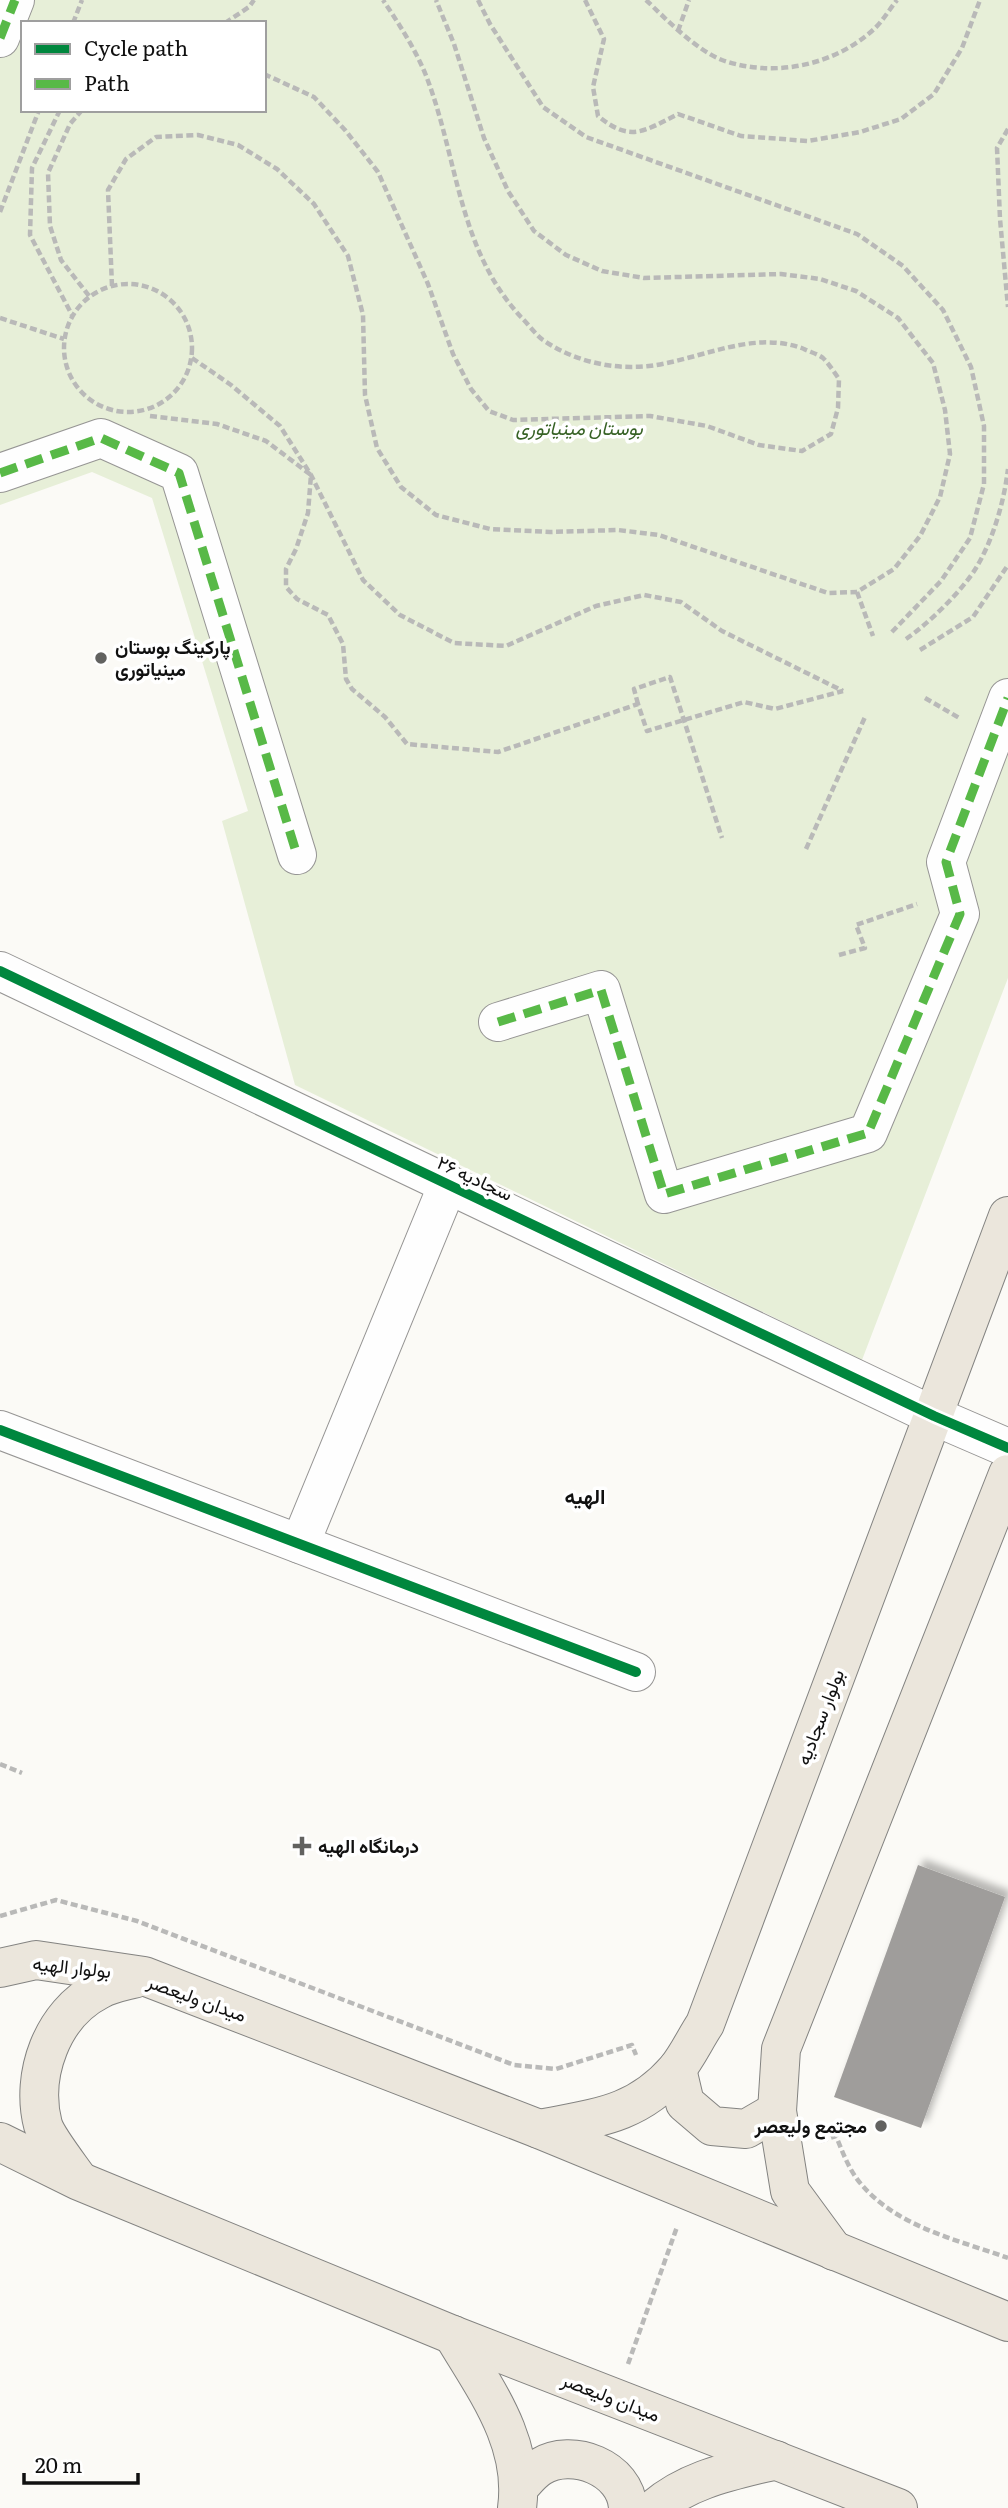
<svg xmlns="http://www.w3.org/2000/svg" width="1008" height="2508" font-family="Literata,Vazirmatn,serif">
<defs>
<filter id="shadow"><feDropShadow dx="6" dy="-6" stdDeviation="3.5" flood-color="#0004"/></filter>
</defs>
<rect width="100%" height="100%" fill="#fbfaf6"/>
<path fill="#e7efd8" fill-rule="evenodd" d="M0,0H1008V978L862,1360L295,1085L222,821L248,811L152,498L92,472L0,505ZM23,23H264V110H23Z"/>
<path fill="#9f9d9b" filter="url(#shadow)" d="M918,1865L1005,1897L921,2128L834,2097Z"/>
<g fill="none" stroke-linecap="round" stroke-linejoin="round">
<defs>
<g id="minor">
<path d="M0,38L15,0"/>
<path d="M0,473L101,438L179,473L297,855"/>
<path d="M0,971L934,1416L1008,1448"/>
<path d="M498,1022L601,990L664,1194L868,1133L960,914L946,862L1008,698"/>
<path d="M0,1430L636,1672"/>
<path d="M300,1544L448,1184"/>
</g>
<g id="major">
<path d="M0,1968L36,1960L144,1976L539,2129L1008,2322"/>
<path d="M677,2069L685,2103L712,2126L746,2129L777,2111"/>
<path d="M539,2129C594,2118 636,2116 676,2070C687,2057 695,2039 705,2024L1008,1216"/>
<path d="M0,2142L79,2181L453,2335L898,2508"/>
<path d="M78,2179C69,2166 47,2138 43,2125C30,2075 52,2014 99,1990C111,1983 127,1981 140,1977"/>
<path d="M834,2251L790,2191L777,2111L781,2049L1008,1474"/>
<path d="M453,2335C485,2389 526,2442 517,2508"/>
<path d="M520,2486C526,2480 532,2472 540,2467C572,2447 626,2468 628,2508"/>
<path d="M655,2508C690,2478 733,2471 776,2460"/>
</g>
</defs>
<use href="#minor" stroke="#969594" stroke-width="40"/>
<use href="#major" stroke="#838381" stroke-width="40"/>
<g stroke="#b9b9b8" stroke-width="4.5" stroke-dasharray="7 3.5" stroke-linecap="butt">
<path d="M478,0L490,24L543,107L586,137L857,234L903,266L943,310L971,367L984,426V484L970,538L941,581L890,634"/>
<path d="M585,0L604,39L593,87L598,116C631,143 644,131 678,114L741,136L808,141L860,132L901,119L934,94L962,48L980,0"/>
<path d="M646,0C666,19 696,50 722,60C773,78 833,66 873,30C882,22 889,10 897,0"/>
<path d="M73,23L82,0"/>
<path d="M225,23L249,7L254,0"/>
<path d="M678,31L689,0"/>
<path d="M264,74L314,97L345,130L378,172L428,284L453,354L471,389L489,411L513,420L650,416L707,426L759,445L802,451L831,434L838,408L839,379C834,372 829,364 823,358C818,354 810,352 804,349C753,329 700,360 649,366C611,370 574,361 543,340C535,334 528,324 521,317C457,248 458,156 425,73C414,47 399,24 383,0"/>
<path d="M60,110L32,168L30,235L72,315"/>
<path d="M82,110L70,124L48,173L50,226L61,260L89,296"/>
<path d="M1008,129L997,148L1000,219L1008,307"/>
<path d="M0,212L39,110"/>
<circle cx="128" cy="348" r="64"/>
<path d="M112,286L108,190L126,159L156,137L198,135L238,145L277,169L314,204L348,256L363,315L365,395L377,448L401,487L436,515L490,529L550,532L618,530L659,535L828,593L857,592L894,569L920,536L940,497L950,454L945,410L933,363L898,318L856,291L820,279L781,274L644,278L602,271L566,255L534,231L508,191L484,138L454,44L436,0"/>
<path d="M0,318L64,339"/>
<path d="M192,358L231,385L280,426L311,475L363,580L400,615L454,643L506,646L596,606L644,595L681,602L722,631L843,691"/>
<path d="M150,416L217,424L266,441L311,475L308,513L296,549L286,569V587L297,599L328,615L343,644L346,679L352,689L385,717L407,744L498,752L638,704L647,731L744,702L775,709L843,691"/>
<path d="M857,592L873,636"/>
<path d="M906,639C928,624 962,591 976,568C993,540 1004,502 1008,469"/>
<path d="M920,650L973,617L1008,565"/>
<path d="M925,698L961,719"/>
<path d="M638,704L634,689L670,677L722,838"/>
<path d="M806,849L865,717"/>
<path d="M839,955L865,948L856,925L917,904"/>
<path d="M0,1764L22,1773"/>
<path d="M0,1916L56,1900L137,1921L514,2065L556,2069L632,2045L636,2055"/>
<path d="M821,2141L836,2136C843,2153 849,2170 861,2184C897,2227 958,2240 1008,2258"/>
<path d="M628,2364L677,2227"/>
</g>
<use href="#minor" stroke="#fefefe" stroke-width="38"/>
<use href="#major" stroke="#ebe6dc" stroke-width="38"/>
<g stroke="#58b947" stroke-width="9" stroke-dasharray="18 9" stroke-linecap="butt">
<path d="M0,38L15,0"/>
<path d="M0,473L101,438L179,473L297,855"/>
<path d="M498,1022L601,990L664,1194L868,1133L960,914L946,862L1008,698"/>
</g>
<defs>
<g id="cycleway">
<path d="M0,971L934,1416L1008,1448"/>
<path d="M0,1430L636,1672"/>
</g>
</defs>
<use href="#cycleway" stroke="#fff" stroke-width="15"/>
<use href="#cycleway" stroke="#00873e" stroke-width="10"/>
</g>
<g fill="#626260" stroke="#fff" stroke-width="2.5">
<circle cx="101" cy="658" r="7"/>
<path d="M298.5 1835.5h7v7h7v7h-7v7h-7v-7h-7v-7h7z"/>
<circle cx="881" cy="2126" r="7"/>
</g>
<g text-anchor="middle" stroke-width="7" stroke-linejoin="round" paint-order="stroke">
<g font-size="19" font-style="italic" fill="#376225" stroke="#fff">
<text x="579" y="435">بوستان مینیاتوری</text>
</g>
<g font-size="19" font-weight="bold" fill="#101010" stroke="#fff" text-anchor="start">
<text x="115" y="654">پارکینگ بوستان<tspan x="115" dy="22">مینیاتوری</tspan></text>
<text x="318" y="1853">درمانگاه الهیه</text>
<text x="867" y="2133" text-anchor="end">مجتمع ولیعصر</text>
</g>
<g font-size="19" fill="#101010" stroke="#fff">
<text transform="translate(475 1178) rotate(25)" y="7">سجادیه ۲۶</text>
<text transform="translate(820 1717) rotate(-69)" y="7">بولوار سجادیه</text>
<text transform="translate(72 1967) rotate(6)" y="7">بولوار الهیه</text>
<text transform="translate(197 1998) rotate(20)" y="7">میدان ولیعصر</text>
<text transform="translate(611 2397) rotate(21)" y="7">میدان ولیعصر</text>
</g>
<g font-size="21" font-weight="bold" fill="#101010" stroke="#fff">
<text x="585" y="1504">الهیه</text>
</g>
</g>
<rect x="21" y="21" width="245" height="91" fill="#ffffff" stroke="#9f9f9f" stroke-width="2"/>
<rect x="35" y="44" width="35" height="10" fill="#00873e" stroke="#9f9f9f" stroke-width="2"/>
<text x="84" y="56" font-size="21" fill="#101010">Cycle path</text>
<rect x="35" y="79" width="35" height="10" fill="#58b947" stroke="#9f9f9f" stroke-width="2"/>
<text x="84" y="91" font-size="21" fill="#101010">Path</text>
<path d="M24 2473v10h114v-10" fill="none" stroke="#101010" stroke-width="3.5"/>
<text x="35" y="2473" font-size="21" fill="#101010" stroke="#ffffff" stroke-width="5" paint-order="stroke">20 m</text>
</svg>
